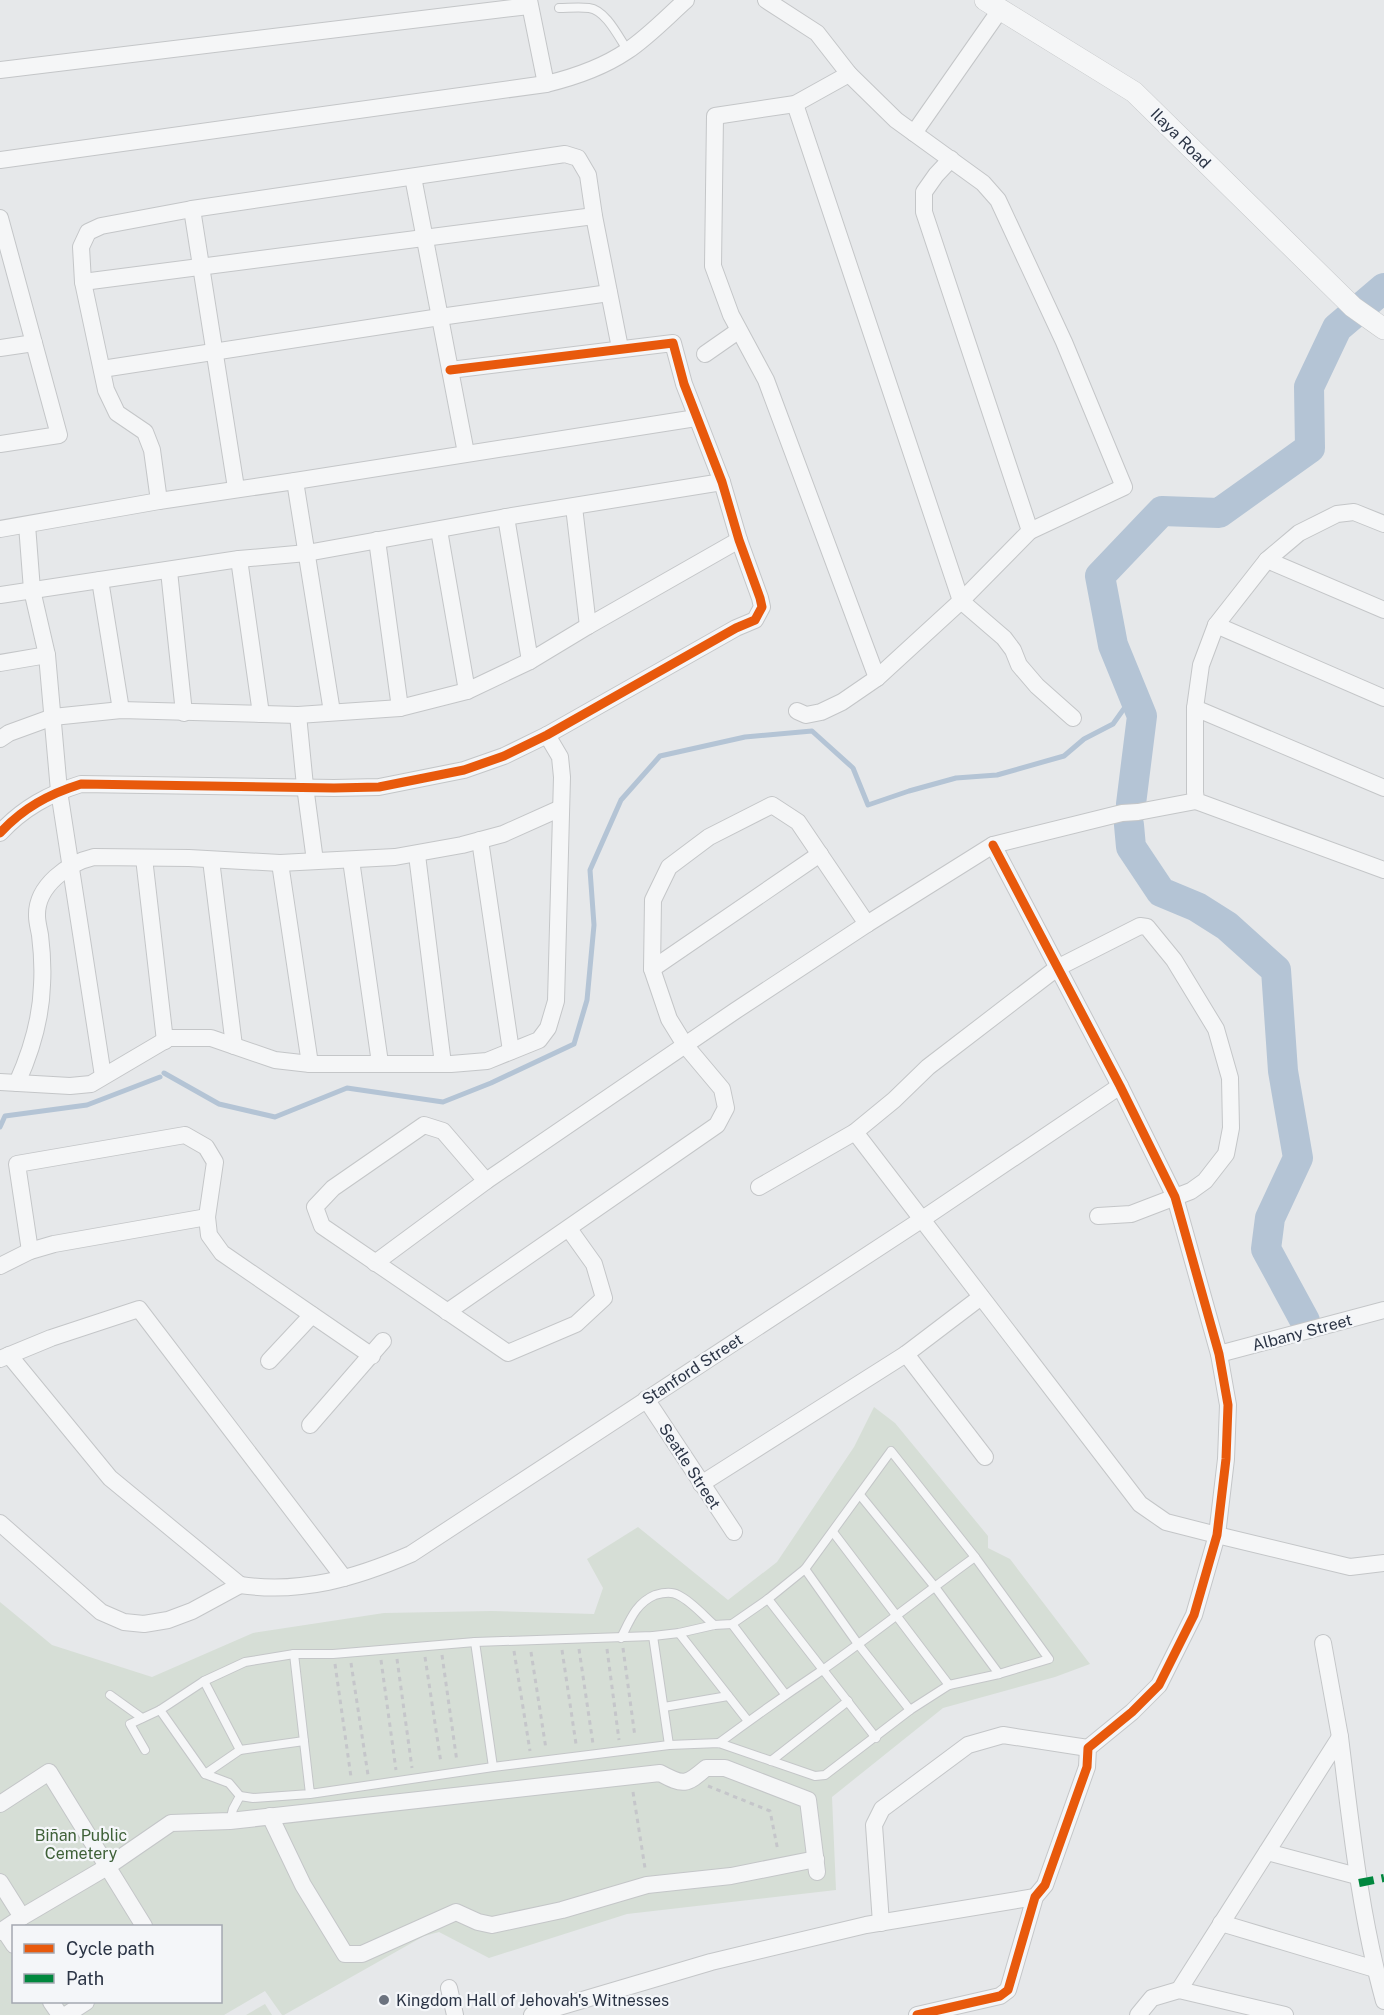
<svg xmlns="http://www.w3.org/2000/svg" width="1384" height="2015" font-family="'Public Sans',sans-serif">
<rect width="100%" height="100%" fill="#e6e8ea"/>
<g fill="#d6ded6" fill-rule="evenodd">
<path d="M874,1407L895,1423L988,1536V1548L1010,1559L1090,1664L1055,1677L943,1708L832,1797L836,1890L627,1914L489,1958L439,1932L424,1936L284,2015H282L265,1991L224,2015H0V1602L52,1645L152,1677L253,1633L384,1613L492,1611L594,1614L603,1588L587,1559L638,1527L728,1600L777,1562L854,1447ZM14,1926H220V2002H14Z"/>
<path d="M265,2004L272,2015H246Z"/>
</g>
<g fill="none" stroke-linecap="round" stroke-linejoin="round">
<g stroke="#b4c4d5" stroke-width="5">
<path d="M164,1073L219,1104L275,1117L347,1088L443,1102L491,1083L574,1044L587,1000L594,925L590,870L621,800L660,756L745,737L812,731L853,768L868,805L909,791L956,778L997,775L1064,756L1084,739L1113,724L1133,696"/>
<path d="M0,1127L5,1116L87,1105L160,1077"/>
</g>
<g stroke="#b4c4d5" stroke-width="30">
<path d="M1131,804L1142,716L1113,645L1100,576L1162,511L1219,513L1310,448L1309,387L1337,328L1384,288"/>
<path d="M1129,825L1131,847L1161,892L1197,907L1227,926L1276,970L1283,1071L1298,1158L1270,1218L1266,1249L1305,1321"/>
</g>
<defs>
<g id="service">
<path d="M559,8C568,8 579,7 589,8C606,10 619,38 628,51"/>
<path d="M860,1495L935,1587L999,1674"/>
<path d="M833,1532L949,1685"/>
<path d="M805,1569L858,1644L910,1710"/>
<path d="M768,1599L876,1738"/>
<path d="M732,1624L785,1694"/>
<path d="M679,1633L748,1721"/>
<path d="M653,1636L669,1745"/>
<path d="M621,1638C630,1620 636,1603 655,1595C662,1593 671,1591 678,1595C691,1601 703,1615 714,1625"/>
<path d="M475,1642L493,1767"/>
<path d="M204,1681L240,1750"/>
<path d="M110,1695L142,1718"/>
<path d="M664,1707L728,1696"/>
<path d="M719,1743C754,1717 788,1693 824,1669C875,1633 924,1594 975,1557"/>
<path d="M145,1750L130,1724L160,1710"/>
<path d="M771,1761L848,1701"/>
<path d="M205,1774L240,1750L304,1741"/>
<path d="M240,1796L253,1798L310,1794L493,1767L669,1745L719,1743L815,1776L825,1775L910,1710L949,1685L999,1674L1049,1659L975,1557L891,1451L805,1569L768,1599L732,1624L714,1625L679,1633L653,1636L475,1642L333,1654H294L310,1794"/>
<path d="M230,1821L233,1809L240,1796L229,1783L205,1774L160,1710L204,1681L245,1662L294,1654"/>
</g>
<g id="minor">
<path d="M529,0L546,84"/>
<path d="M766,0L817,33L849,74L896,120L983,183L998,200L1064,342L1124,487L1030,531L961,601L877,678L842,702L821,712L806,715L797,711"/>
<path d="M0,70L529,6"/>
<path d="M849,74L795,104L715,116L713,266L731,315L766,380L877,678"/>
<path d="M795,104L961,601L1004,638L1013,650L1019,665L1037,686L1073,718"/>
<path d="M914,133L1000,10"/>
<path d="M951,159L936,175L924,192V212L1030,531"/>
<path d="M0,160L546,84C575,77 602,68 627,51C648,37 667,17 686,0"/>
<path d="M413,177L466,453"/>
<path d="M192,209L236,488"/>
<path d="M0,218L59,435L0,444"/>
<path d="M83,282L594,216"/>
<path d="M0,348L34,343"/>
<path d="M705,354L738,331"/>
<path d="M102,369L440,317L609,293"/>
<path d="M295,481L332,712"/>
<path d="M159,501L152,450L145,432L117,413L106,390L83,282L81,247L88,232L101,226L192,209L565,154L578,158L588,175L594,216L620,348"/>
<path d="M574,507L588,626"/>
<path d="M506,517L530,661L588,626L739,540"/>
<path d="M1384,524L1354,512L1337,514L1299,533L1267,560L1216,625L1201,665L1195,708V792L1196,801L1384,870"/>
<path d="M27,525L32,590L47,655L59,791L103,1076"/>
<path d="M0,529L159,501L295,481L696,418"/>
<path d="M439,530L467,691"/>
<path d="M377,540L400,708"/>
<path d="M239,559L261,714"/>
<path d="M1267,560L1384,610"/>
<path d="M169,571L184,713"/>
<path d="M100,580L121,710"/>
<path d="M0,595L239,559L307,553L506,517L722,482"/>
<path d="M1216,625L1384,698"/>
<path d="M0,663L47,655"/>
<path d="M1195,708L1384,788"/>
<path d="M298,715L305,786L315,861"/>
<path d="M0,739L9,733L53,717L121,710L298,715L400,708L467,691L530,661"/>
<path d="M0,833C23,808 49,794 81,784L334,788L379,787L464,770L504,756L547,735L736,628L755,620L762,607L760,598L739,540L722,482L684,384L673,343L450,370"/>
<path d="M480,840L511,1051"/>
<path d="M417,855L443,1064"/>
<path d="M144,858L165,1041"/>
<path d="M211,860L234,1046"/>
<path d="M351,860L380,1063"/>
<path d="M280,863L310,1064"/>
<path d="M652,969L820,854"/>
<path d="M0,1082L70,1086L91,1084L169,1038H211L275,1060L310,1064H451L487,1061L539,1040L548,1028L556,1001L562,777L560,757L547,735"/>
<path d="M17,1083C31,1052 41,1020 42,985C43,969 42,951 40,935C39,929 37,922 37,916C36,886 68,863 94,857L189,858L280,863L395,857L462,845L503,834L561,808"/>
<path d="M855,1132L1140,1504L1166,1522L1217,1535L1350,1567L1384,1563"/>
<path d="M486,1181L443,1131L424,1125L333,1188L315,1207L322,1226L508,1353L576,1324L604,1298L594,1264L569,1229"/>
<path d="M759,1187L855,1132L894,1100L928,1067L1057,968L1140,926L1147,927L1174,960L1216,1029L1230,1078L1231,1128L1226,1154L1205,1181L1191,1191L1131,1214L1098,1216"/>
<path d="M30,1251L17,1164L185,1135L206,1147L215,1162L207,1217L209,1235L222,1253L372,1356"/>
<path d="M375,1263L486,1181L735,1011L867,924L993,845L1122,813L1138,812L1196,801"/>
<path d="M0,1266L30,1251L54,1244L207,1217"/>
<path d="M447,1312L717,1125L726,1108L722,1089L685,1045L669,1019L652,969L653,900L669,867L709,837L772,805L798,822L867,924"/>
<path d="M906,1354L985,1457"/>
<path d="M1219,1354L1384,1310"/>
<path d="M9,1355L110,1478L240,1585"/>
<path d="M0,1359L51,1338L139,1309L344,1578"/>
<path d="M269,1361L312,1315"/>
<path d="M646,1399L734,1532"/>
<path d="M310,1425L383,1341"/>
<path d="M701,1484L906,1354L981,1297"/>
<path d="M0,1523L101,1612L124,1622L144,1624L168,1620L192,1611L240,1585"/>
<path d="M240,1585C301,1594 356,1578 411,1554L921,1220L1120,1086"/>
<path d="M1323,1643L1340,1737"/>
<path d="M0,1804L49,1772L144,1926"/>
<path d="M270,1816L303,1885L345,1954H362L456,1912L478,1922L492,1925L562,1910L647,1885L731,1876L816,1859"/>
<path d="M1267,1852L1357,1876"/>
<path d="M0,1882L22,1917"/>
<path d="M881,1923L874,1825L882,1809L968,1745L1003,1735L1088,1748"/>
<path d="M1221,1923L1375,1969"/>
<path d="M4,1930L14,1945"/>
<path d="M0,1932L22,1917L107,1867L171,1823L230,1821L660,1773C684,1786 686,1785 706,1768H725L808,1800L817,1872"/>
<path d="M449,1988L455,2015"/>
<path d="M1179,1990L1340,1737C1351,1826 1360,1915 1384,2001"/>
<path d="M51,2002L60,2015"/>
<path d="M66,2015L86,2002"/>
<path d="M532,2015L711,1962L866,1925L1035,1897"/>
<path d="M917,2015L1000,1996L1008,1990L1035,1897L1045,1885L1087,1767L1088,1748L1132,1712L1159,1685L1194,1615L1217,1535L1226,1459L1228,1405L1219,1354L1175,1197L1120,1086L993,845"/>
<path d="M1138,2015L1152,1998L1179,1990L1285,2015"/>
</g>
<path id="tertiary" d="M985,0L1134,92L1353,307L1384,329"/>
</defs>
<use href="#service" stroke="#c4c6c8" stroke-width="10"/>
<use href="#minor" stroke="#c4c6c8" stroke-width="18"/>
<use href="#tertiary" stroke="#c4c6c8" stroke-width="22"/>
<g stroke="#c5c6ca" stroke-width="3" stroke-dasharray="4.5 4.5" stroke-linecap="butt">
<path d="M623,1648L635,1737"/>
<path d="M579,1649L593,1744"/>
<path d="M607,1649L619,1740"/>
<path d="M562,1650L576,1744"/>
<path d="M514,1651L530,1751"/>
<path d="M531,1652L546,1749"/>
<path d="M442,1655L457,1762"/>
<path d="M425,1657L441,1763"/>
<path d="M397,1659L412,1768"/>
<path d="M381,1660L396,1770"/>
<path d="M351,1663L368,1775"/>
<path d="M335,1664L351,1777"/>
<path d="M708,1786L770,1811L778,1851"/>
<path d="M633,1792L645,1868"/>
</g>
<use href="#service" stroke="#f5f6f7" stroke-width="8"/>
<use href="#minor" stroke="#f5f6f7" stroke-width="16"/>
<use href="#tertiary" stroke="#f5f6f7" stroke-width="21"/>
<path stroke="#00873e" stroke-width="8" stroke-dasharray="15 8" stroke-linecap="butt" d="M1359,1883L1384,1878"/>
<defs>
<g id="cycleway">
<path d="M0,833C23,808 49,794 81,784L334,788L379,787L464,770L504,756L547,735L736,628L755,620L762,607L760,598L739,540L722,482L684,384L673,343L450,370"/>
<path d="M917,2015L1000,1996L1008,1990L1035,1897L1045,1885L1087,1767L1088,1748L1132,1712L1159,1685L1194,1615L1217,1535L1226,1459L1228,1405L1219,1354L1175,1197L1120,1086L993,845"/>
</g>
</defs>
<use href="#cycleway" stroke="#f4f6f9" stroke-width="13"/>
<use href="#cycleway" stroke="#e8590c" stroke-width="9"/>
</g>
<circle fill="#6c737f" stroke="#f4f6f9" stroke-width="2" cx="384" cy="2000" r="6"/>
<g text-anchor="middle" stroke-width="4.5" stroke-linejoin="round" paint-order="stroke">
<g font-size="16" fill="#2b3445" stroke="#f4f6f9">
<text transform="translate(1181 138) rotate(45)" y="6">Ilaya Road</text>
<text transform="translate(1302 1332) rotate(-15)" y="6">Albany Street</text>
<text transform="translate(692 1369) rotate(-33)" y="6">Stanford Street</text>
<text transform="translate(690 1466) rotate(57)" y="6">Seatle Street</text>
</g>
<g font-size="16" fill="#3f6138" stroke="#f4f6f9">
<text x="81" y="1841">Biñan Public<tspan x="81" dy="18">Cemetery</tspan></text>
</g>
<g font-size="16" fill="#2b3445" stroke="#f4f6f9" text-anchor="start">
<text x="396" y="2006">Kingdom Hall of Jehovah's Witnesses</text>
</g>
</g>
<rect x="12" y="1925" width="210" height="78" fill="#f4f6f9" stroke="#a4a8b1" stroke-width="1.5"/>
<rect x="24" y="1944" width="30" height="9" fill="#e8590c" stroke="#a4a8b1" stroke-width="1.5"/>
<text x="66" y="1955" font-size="18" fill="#2b3445">Cycle path</text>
<rect x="24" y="1974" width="30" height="9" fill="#00873e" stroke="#a4a8b1" stroke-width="1.5"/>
<text x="66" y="1985" font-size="18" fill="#2b3445">Path</text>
</svg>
